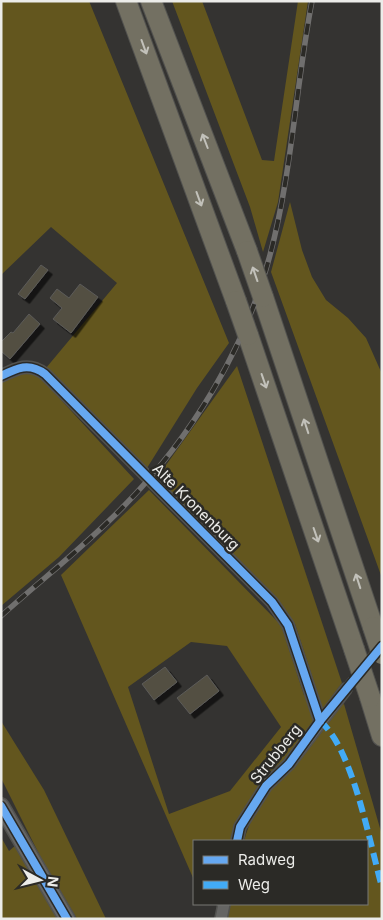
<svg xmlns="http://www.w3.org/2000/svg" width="383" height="920" font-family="Inter,sans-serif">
<defs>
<filter id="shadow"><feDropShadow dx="4.5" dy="4.5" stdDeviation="0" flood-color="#0009"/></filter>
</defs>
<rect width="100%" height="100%" fill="#343331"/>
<g fill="#63561e" fill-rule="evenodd">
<path d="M1,1H89L229,343L197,388L147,468L46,368L117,283L51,227L1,275Z"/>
<path d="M172,1H202L262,160L274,161L298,1H308L278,202L263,252L250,207Z"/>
<path d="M290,202L302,250L312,277L326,300L348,318L366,338L382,374V578L271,272Z"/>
<path d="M237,366L342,683L285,759L262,779L235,828L232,841H194V880L61,575L149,490L281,625L304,695L314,682L295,624L254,576L156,479ZM191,642L227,646L281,727L230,791L169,814L128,687Z"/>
<path d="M25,372L39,376L134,479L59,557L1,606V373L9,378Z"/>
<path d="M344,704L382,835V919H227L230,904H367V841H244C256,793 306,745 337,707Z"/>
<path d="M1,721L44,790L106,919H77L41,858L1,778Z"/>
<path d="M1,837L9,851L16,845L58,919H1Z"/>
</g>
<g fill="#525042" stroke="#5c5b59" filter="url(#shadow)">
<path d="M41,265L48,270L25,299L18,294Z"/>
<path d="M80,284L98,297L71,333L53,319L62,308L50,298L57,289L69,298Z"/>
<path d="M29,314L40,324L10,359L1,351V342L11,332L13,333Z"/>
<path d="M165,667L177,682L154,700L142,684Z"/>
<path d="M207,675L219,691L190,714L177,698Z"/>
</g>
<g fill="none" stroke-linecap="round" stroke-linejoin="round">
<path stroke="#504f4d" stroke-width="11" stroke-dasharray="11 5.5" stroke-linecap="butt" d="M346,689L381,646"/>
<defs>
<g id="street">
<path d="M1,376C17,368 29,362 45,374L272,602L288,625L320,721"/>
<path d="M237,841L240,827L266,786L289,764L346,689"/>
<path d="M221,919L224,904"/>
</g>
<path id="secondary" d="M1,806L67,919"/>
<g id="highway">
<path d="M126,1L236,301"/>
<path d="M151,1L247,251"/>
<path d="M263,297L373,627"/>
<path d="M248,335L354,649"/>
<path d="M370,697L382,736"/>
</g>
</defs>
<use href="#street" stroke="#52524f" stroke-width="14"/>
<use href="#secondary" stroke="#52524f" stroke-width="18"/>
<use href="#highway" stroke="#52524f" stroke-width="22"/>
<use href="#street" stroke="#656563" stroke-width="11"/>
<use href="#secondary" stroke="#656563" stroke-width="15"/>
<use href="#highway" stroke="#737062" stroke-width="20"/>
<defs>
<path id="rail" d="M1,616C41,580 85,546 122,508C191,438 245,350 270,255C292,172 296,85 312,1"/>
</defs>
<use href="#rail" stroke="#706f6e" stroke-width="5.5"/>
<use href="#rail" stroke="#2b2a26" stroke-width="4" stroke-dasharray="11" stroke-linecap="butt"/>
<defs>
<g id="highway-bridge">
<path d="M247,251L263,297"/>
<path d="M236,301L248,335"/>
<path d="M373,627L382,654"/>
<path d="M354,649L370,697"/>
</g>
</defs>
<use href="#highway-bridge" stroke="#52524f" stroke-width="22" stroke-linecap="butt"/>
<use href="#highway-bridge" stroke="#737062" stroke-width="20"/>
<path stroke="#42abf6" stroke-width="6" stroke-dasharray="12 6" stroke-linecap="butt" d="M320,721C353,748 370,845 382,887"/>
<defs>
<g id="cycleway">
<path d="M1,376C17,368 29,362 45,374L272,602L288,625L320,721"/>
<path d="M1,806L67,919"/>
<path d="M237,841L240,827L266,786L289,764L320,721L382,646"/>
</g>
</defs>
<use href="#cycleway" stroke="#2b2a26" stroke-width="11"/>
<use href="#cycleway" stroke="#66a8f1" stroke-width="8"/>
</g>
<defs><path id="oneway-shaft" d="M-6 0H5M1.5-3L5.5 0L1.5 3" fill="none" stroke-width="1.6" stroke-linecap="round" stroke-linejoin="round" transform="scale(1.25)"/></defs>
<g stroke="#c2c1ba">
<use href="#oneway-shaft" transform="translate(144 47) rotate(70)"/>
<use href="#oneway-shaft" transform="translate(205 141) rotate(-111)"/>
<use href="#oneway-shaft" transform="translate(199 199) rotate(70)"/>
<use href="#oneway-shaft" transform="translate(255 274) rotate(-109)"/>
<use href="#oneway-shaft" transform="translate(264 381) rotate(71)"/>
<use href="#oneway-shaft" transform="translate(306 426) rotate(-108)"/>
<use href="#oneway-shaft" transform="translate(316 535) rotate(71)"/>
<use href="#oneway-shaft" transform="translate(358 581) rotate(-108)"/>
</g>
<g text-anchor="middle" stroke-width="5" stroke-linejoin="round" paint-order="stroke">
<g font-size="15" fill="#ecece9" stroke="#2b2a26">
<text transform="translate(196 507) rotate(45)" y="5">Alte Kronenburg</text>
<text transform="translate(276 754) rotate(-51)" y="5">Strubberg</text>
</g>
</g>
<rect width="383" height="920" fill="none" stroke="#ecece9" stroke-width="5"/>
<rect x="193" y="840" width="175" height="65" fill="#2b2a26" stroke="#787874"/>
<rect x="203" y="856" width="25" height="8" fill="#66a8f1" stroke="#787874"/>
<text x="238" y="865" font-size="15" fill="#ecece9">Radweg</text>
<rect x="203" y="881" width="25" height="8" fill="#42abf6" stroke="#787874"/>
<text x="238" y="890" font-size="15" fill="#ecece9">Weg</text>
<g transform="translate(40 880) rotate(97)" stroke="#2b2a26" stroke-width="4" paint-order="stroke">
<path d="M0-4L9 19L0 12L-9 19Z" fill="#ecece9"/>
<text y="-8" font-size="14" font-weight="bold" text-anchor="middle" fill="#ecece9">N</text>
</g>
</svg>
